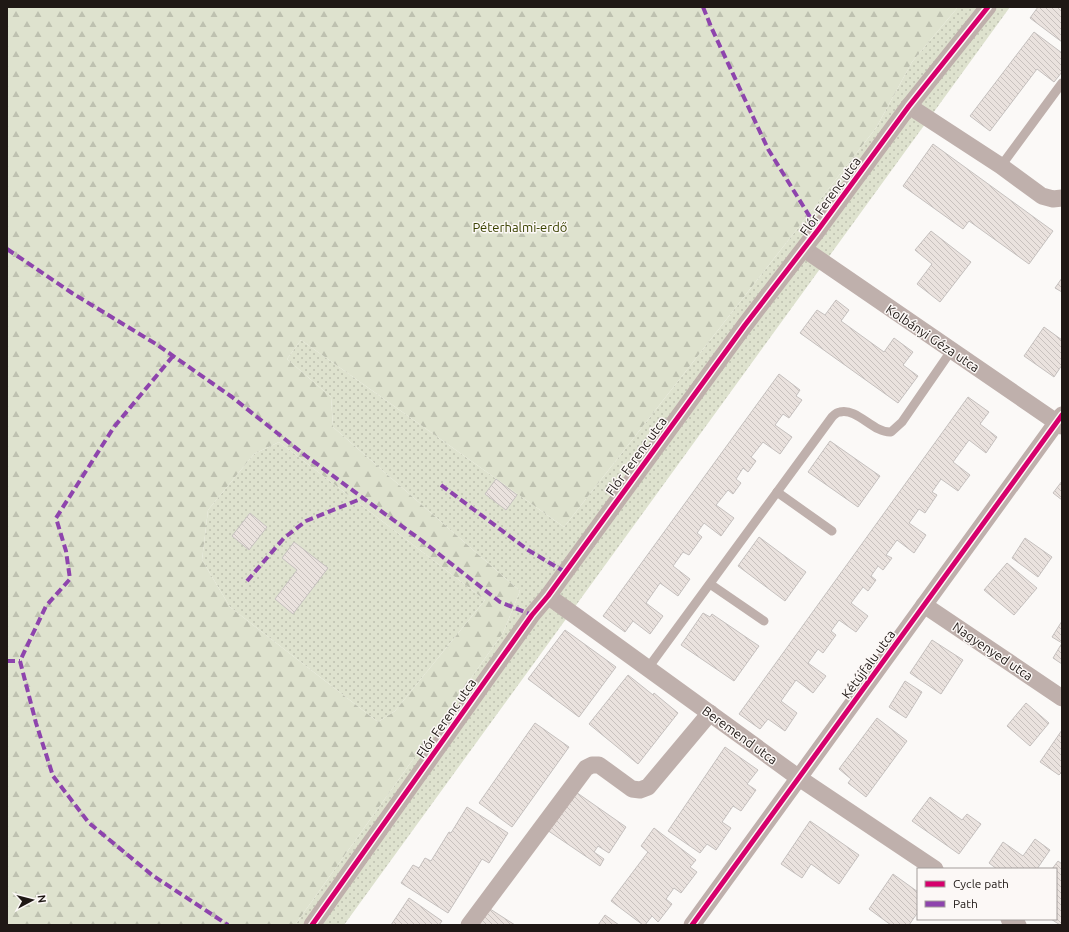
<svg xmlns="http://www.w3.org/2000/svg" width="1069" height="932" font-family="Ubuntu,sans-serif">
<defs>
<pattern id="grass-dots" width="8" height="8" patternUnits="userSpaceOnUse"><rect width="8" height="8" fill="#dee2ce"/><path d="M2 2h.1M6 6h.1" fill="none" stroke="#bec1b0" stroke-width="1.8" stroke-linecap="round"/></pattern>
<pattern id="forest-firs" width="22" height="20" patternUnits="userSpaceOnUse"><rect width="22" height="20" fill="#dee2ce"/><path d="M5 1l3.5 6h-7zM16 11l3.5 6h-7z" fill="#bec1b0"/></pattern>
<pattern id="building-back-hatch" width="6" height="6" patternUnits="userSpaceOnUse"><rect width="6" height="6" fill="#eae2de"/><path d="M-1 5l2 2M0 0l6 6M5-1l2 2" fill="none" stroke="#c8c1be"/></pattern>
</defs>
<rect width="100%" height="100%" fill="#fbf9f7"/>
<g fill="url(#grass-dots)">
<path d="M958,7H1010L344,925H295L503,633L520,591L333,427L331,397L287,359L301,340L564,527L876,128L912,62Z"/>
<path d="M279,442L485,600L395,711L378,722L230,607L202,560L208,510L254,454Z"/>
</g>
<path fill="url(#forest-firs)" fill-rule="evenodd" d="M7,7H958L912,62L876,128L564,527L301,340L287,359L331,397L333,427L520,591L503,633L295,925H7ZM279,442L485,600L395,711L378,722L230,607L202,560L208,510L254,454Z"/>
<g fill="url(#building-back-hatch)" stroke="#c5c0be">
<path d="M1038,7H1062V42L1030,18Z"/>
<path d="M1034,32L1062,53V72L1054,82L1037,69L990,131L970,116Z"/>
<path d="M933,144L1053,231L1029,264L969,221L963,229L903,186Z"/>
<path d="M931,231L971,262L940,302L917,284L932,264L915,250Z"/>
<path d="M1062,278V292L1055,288Z"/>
<path d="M836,300L849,310L841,321L884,352L894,338L913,352L903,365L918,376L898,403L800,333L817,310L825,315Z"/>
<path d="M1044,327L1062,340V365L1054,377L1024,356Z"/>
<path d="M779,374L800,390L796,396L802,400L789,418L783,414L775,425L792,437L780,454L763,442L751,457L756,461L748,472L743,468L736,479L741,483L733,494L728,490L716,505L734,518L721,536L704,523L697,533L702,537L689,555L683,552L673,566L690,579L678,596L660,583L646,603L663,616L650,634L633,621L625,632L603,616Z"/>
<path d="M968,397L989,412L980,424L997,437L986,453L969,440L953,462L970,475L958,491L941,479L932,492L937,495L925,513L919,509L909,523L926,535L914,553L897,540L886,555L892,558L883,570L878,566L871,576L876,580L868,591L863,587L851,603L868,616L856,632L839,620L831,631L836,635L823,653L818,649L808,663L826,676L813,693L796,680L781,701L797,713L785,731L768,719L760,729L739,714Z"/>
<path d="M830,441L880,476L858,507L808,472Z"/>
<path d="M496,479L517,495L506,510L485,494Z"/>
<path d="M1062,481V500L1053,493Z"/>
<path d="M250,513L267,527L249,550L232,536Z"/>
<path d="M759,537L806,572L785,601L738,566Z"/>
<path d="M1025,538L1052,557L1038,577L1012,558Z"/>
<path d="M294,542L328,568L293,614L275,599L297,570L282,558Z"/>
<path d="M1007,563L1037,588L1014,615L984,590Z"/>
<path d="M703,613L710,617L712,614L759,646L734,681L681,645Z"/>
<path d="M1062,621V643L1052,637Z"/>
<path d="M565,630L616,667L579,717L528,679Z"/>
<path d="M932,640L963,660L941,694L910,673Z"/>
<path d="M1062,643V664L1053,658Z"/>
<path d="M628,675L653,695L654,693L678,713L638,764L589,724Z"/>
<path d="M905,681L922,692L906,718L889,707Z"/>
<path d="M1026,703L1049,723L1030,746L1007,726Z"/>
<path d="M877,718L907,741L866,797L848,783L851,779L839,769Z"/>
<path d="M535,723L569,747L512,827L479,803Z"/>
<path d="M1062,730V774L1061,773L1059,775L1040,762Z"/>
<path d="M725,747L758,770L747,784L756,790L741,811L733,806L722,822L731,828L716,850L707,844L700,853L668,831Z"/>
<path d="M573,790L626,827L609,853L598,846L594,852L604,859L600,866L547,830Z"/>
<path d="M930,797L962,820L967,814L981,824L959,854L912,821Z"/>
<path d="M467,807L508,833L489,863L482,859L448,913L401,883L413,865L419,868L425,858L431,861L449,832L451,833Z"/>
<path d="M810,821L859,855L839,884L811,864L802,878L781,864Z"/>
<path d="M654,828L696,860L690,867L697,872L681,893L674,888L666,899L672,904L658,922L652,916L645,925H643L611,901L648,852L641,846Z"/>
<path d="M1035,839L1050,850L1037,869H997L989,863L1003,842L1023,856Z"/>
<path d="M1058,861L1062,864V925H1060L1051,919H1056V869H1052Z"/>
<path d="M893,874L918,892V912L909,925H891L869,909Z"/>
<path d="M409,898L442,921L439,925H391Z"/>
<path d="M487,907L515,925H475Z"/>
<path d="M605,915L619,925H598Z"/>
</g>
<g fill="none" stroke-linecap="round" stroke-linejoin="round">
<g stroke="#bfb0ac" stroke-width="9">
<path d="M1001,166L1062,83"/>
<path d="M777,492L832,531"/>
<path d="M710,584L764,621"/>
<path d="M648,668L832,417C834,415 838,412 840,412C858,408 873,433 891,432L902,422L951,351"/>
</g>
<g stroke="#bfb0ac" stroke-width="17">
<path d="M909,106L1001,166L1042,196L1053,199L1062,198"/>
<path d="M804,249L1062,426"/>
<path d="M548,596L799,778L935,869"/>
<path d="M924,605L1062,698"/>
<path d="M1009,919L1018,925"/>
<path d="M312,925L532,615L548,596L745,325L818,230L909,106L988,7"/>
<path d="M469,925L586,768L592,765H599L632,789L640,790L648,787L710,713"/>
<path d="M692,925L1062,415"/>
</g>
<g stroke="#8e44ad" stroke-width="4" stroke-dasharray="8 4" stroke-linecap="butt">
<path d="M703,7L712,29L768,149L818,230"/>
<path d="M7,249L72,293L156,344L232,397L306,456L363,498L421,540L500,602L532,615"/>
<path d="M173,356L114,427L56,518L66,551L70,579L46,606L20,661L36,723L53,776L89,823L152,875L228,925"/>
<path d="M441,485L528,550L565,572"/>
<path d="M247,581L284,538L306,521L363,498"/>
<path d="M7,661H20"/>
</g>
<defs>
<g id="cycleway">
<path d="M312,925L532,615L548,596L745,325L818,230L909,106L988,7"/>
<path d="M692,925L1062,415"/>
</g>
</defs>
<use href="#cycleway" stroke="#fcf8f6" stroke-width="8"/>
<use href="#cycleway" stroke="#d6006c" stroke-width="5"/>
</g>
<g text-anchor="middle" stroke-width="3" stroke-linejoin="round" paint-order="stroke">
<g font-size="13" fill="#1f1815" stroke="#fcf8f6">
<text transform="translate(830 196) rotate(-54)" y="5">Flór Ferenc utca</text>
<text transform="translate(933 338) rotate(34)" y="5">Kolbányi Géza utca</text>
<text transform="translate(636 456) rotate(-54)" y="5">Flór Ferenc utca</text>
<text transform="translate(993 651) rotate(34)" y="5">Nagyenyed utca</text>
<text transform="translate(868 664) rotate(-54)" y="5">Kétújfalu utca</text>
<text transform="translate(446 718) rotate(-55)" y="5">Flór Ferenc utca</text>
<text transform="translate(740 735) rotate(36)" y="5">Beremend utca</text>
</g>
<g font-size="13" fill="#3a4200" stroke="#fcf8f6">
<text x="520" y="232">Péterhalmi-erdő</text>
</g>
</g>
<rect width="1069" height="932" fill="none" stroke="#1f1815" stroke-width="16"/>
<rect x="917" y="868" width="140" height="52" fill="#fcf8f6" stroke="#a49e9c"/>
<rect x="925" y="881" width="20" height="6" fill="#d6006c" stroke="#a49e9c"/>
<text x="953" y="888" font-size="12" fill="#1f1815">Cycle path</text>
<rect x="925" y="901" width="20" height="6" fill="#8e44ad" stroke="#a49e9c"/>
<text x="953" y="908" font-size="12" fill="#1f1815">Path</text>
<g transform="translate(32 900) rotate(83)" stroke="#fcf8f6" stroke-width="3" paint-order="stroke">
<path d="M0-3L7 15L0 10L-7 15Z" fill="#1f1815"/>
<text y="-6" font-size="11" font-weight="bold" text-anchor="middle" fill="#1f1815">N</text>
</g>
</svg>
